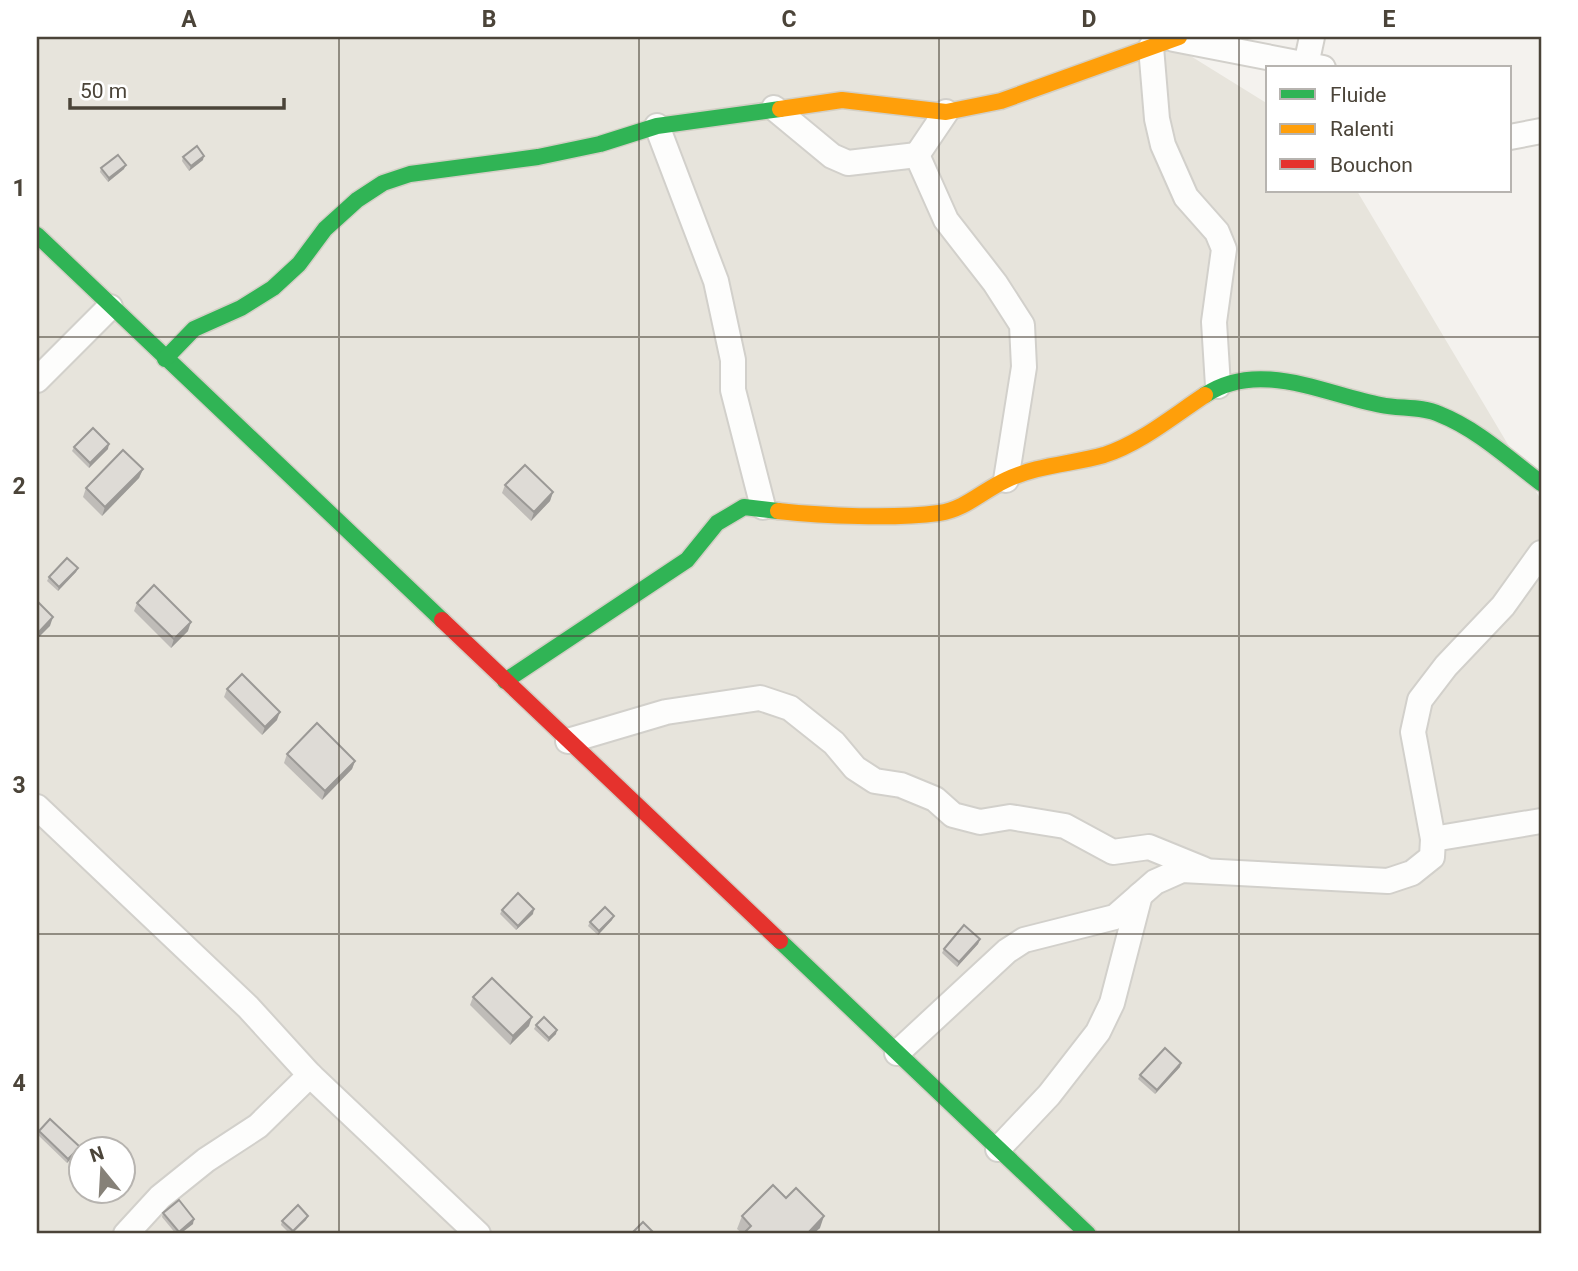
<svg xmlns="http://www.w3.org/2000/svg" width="1578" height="1271" font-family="Roboto,sans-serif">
<rect width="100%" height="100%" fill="#f4f2ee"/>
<path fill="#e7e4dc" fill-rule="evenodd" d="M37,37H1160L1268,104V191H1357L1541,500V1234H37ZM80,1148H122V1190H80Z"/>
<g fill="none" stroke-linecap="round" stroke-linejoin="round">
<defs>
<g id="street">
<path d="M1174,39L1323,68"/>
<path d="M1151,47L1157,119L1163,145L1186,197L1217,232L1224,249L1214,322L1218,386"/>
<path d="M1306,65L1312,37"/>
<path d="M774,108L832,156L848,163L917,155"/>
<path d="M657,126L716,281L733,360V390L763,507"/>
<path d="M1510,137L1541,131"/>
<path d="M917,155L946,220L995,283L1022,325L1024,367L1006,480"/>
<path d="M917,155L946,112"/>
<path d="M37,380L110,307"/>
<path d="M568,741L666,712L760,698L790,708L834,743L855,768L875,781L901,785L935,799L953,815L980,822L1010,817L1065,826L1113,852L1149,847L1203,869"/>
<path d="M37,807L248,1007L310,1075L478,1234"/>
<path d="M1433,839L1541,821"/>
<path d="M897,1053L1007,951L1024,940L1115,917L1155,882L1182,870L1388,881L1412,873L1432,857L1433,839L1413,732L1420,700L1446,666L1503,606L1541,553"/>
<path d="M998,1149L1049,1095L1098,1032L1112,1003L1140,895"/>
<path d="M126,1234L160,1197L206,1160L258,1126L310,1075"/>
</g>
<g id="fast">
<path d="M37,235L442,620"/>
<path d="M165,359L194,329L241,308L273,288L299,264L325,229L357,200L383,183L410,174L538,157L600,144L657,126L780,109"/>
<path d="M1205,395C1259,359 1324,394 1381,405C1399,409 1422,406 1439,414C1477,429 1508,458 1541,483"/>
<path d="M505,681L687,560L717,523L744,507L778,511"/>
<path d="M780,941L1088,1234"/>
</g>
<g id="slow">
<path d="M780,109L842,100L946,112L1001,101L1179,37"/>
<path d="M778,511C825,516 893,519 939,513C966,509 982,491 1006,480C1037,465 1072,464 1104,455C1141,443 1173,416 1205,395"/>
</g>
<path id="jam" d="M442,620L780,941"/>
</defs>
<use href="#street" stroke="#d2d0cb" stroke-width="28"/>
<use href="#fast" stroke="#d3cfc5" stroke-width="19"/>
<use href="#slow" stroke="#d3cfc5" stroke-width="19"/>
<use href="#jam" stroke="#d3cfc5" stroke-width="19"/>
<use href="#street" stroke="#fdfdfc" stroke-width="24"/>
<use href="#fast" stroke="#30b455" stroke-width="16"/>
<use href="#slow" stroke="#ff9f0a" stroke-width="16"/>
<use href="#jam" stroke="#e5322d" stroke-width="16"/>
</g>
<g fill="#bfbcb8">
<path d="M183,157L203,160L189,171L182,161Z"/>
<path d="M101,168L124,169L108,182L100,172Z"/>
<path d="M74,447L108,449L89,468L72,451Z"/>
<path d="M143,469L139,478L102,516L83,497L86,488Z"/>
<path d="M505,485L553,492L550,501L531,521L502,493Z"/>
<path d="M78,568L76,572L58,591L47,581L49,577Z"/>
<path d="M137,603L188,631L171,648L134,611Z"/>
<path d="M227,689L277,720L262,735L224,697Z"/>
<path d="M287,754L355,761L352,769L322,800L284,763Z"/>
<path d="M502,910L533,914L516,930L500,914Z"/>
<path d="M612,920L598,935L588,926L590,922Z"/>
<path d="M980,939L978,944L957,967L942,953L944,949Z"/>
<path d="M473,997L529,1026L510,1045L470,1005Z"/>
<path d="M536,1025L556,1034L548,1042L534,1029Z"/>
<path d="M1180,1067L1155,1094L1138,1079L1140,1075Z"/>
<path d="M39,1131L78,1151L67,1163L38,1135Z"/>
<path d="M786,1198L820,1228L813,1234H743L737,1229L742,1216Z"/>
<path d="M163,1213L193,1224L180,1234H176L162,1217Z"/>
<path d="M306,1220L292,1234H290L281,1225L282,1221Z"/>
</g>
<g fill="#9b9996">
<path d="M204,156L203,160L189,171L191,166Z"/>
<path d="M126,165L124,169L108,182L109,178Z"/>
<path d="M109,444L108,449L89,468L90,463Z"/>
<path d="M143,469L139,478L102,516L105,507Z"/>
<path d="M553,492L550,501L531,521L534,512Z"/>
<path d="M78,568L76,572L58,591L59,587Z"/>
<path d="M53,617L50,626L37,639V634Z"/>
<path d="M191,622L188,631L171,648L174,639Z"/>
<path d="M280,712L277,720L262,735L265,727Z"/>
<path d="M355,761L352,769L322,800L325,791Z"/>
<path d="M534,909L533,914L516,930L518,926Z"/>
<path d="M614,916L612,920L598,935L599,931Z"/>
<path d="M980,939L978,944L957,967L959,962Z"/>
<path d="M532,1017L529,1026L510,1045L513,1036Z"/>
<path d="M557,1030L556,1034L548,1042L549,1038Z"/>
<path d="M1181,1063L1180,1067L1155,1094L1157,1090Z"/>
<path d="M80,1147L78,1151L67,1163L68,1159Z"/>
<path d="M308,1216L306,1220L291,1234L293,1231Z"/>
<path d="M824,1216L820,1228L813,1234H806Z"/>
<path d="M194,1219L193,1224L180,1234H178L179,1232Z"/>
</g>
<g fill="#dedbd6" stroke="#9b9996" stroke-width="2">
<path d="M197,146L204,156L191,166L183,157Z"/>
<path d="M118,155L126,165L109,178L101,168Z"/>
<path d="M93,428L109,444L90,463L74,447Z"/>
<path d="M123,450L143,469L105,507L86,488Z"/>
<path d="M525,465L553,492L534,512L505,485Z"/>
<path d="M67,558L78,568L59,587L49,577Z"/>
<path d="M154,585L191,622L174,639L137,603Z"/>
<path d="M37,601L53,617L37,634Z"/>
<path d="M242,674L280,712L265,727L227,689Z"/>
<path d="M317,723L355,761L325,791L287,754Z"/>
<path d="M518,893L534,909L518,926L502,910Z"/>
<path d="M605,907L614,916L599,931L590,922Z"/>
<path d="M964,925L980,939L959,962L944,949Z"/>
<path d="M492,978L532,1017L513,1036L473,997Z"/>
<path d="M544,1017L557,1030L549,1038L536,1025Z"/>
<path d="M1165,1048L1181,1063L1157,1090L1140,1075Z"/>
<path d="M50,1119L80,1147L68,1159L39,1131Z"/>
<path d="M773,1185L786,1198L796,1188L824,1216L807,1234H743L751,1226L742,1216Z"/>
<path d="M179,1200L194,1219L179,1232L163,1213Z"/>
<path d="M298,1205L308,1216L293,1231L282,1221Z"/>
<path d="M643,1222L655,1234H631Z"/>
</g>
<path fill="none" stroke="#4b4439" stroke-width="2" stroke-opacity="0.55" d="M339,37V1234M639,37V1234M939,37V1234M1239,37V1234M37,337H1541M37,636H1541M37,934H1541"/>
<rect width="1578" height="1271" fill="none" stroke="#ffffff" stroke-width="77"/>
<rect x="1266" y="66" width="245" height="126" fill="#ffffff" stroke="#b7b4b0" stroke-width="2"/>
<rect x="1280" y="89" width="35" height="10" fill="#30b455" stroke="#b7b4b0" stroke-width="2"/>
<text x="1330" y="102" font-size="21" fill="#4b4439">Fluide</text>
<rect x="1280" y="124" width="35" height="10" fill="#ff9f0a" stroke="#b7b4b0" stroke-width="2"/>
<text x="1330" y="136" font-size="21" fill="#4b4439">Ralenti</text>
<rect x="1280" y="159" width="35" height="10" fill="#e5322d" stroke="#b7b4b0" stroke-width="2"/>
<text x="1330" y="172" font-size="21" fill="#4b4439">Bouchon</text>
<g transform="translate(102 1170) rotate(342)"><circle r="33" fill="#ffffff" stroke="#b7b4b0" stroke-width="2"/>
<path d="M0-5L12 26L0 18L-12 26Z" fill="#868178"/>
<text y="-10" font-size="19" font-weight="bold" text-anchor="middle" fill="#4b4439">N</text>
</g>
<path d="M70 98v10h214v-10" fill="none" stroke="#4b4439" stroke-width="3.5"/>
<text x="80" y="98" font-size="21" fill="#4b4439" stroke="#ffffff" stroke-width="5" paint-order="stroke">50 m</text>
<rect x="38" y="38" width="1502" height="1194" fill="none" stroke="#4b4439" stroke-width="2.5"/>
<g font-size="23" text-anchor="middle" font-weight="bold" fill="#4b4439">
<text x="189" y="27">A</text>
<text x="489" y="27">B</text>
<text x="789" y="27">C</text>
<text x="1089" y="27">D</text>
<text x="1389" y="27">E</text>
<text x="19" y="196">1</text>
<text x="19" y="494">2</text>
<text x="19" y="793">3</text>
<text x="19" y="1091">4</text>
</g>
</svg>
